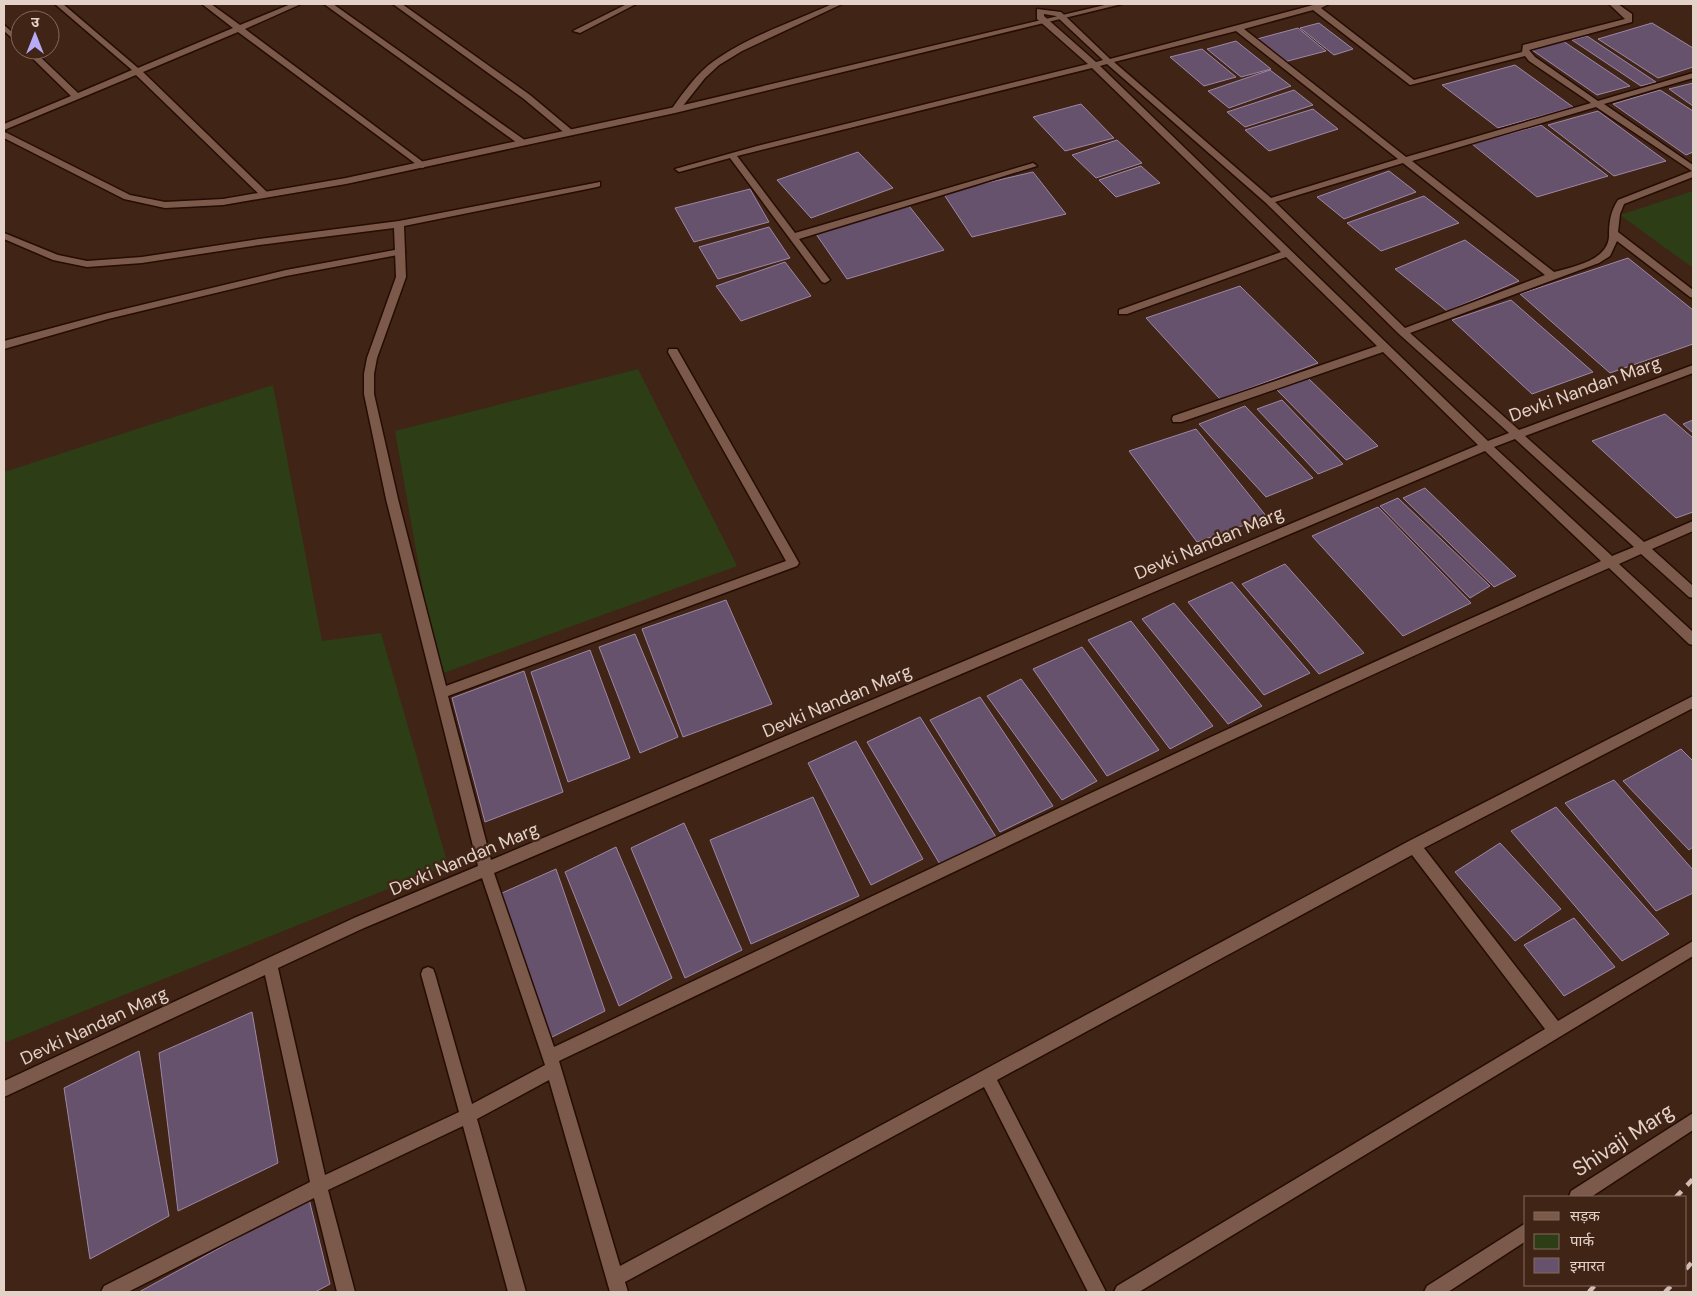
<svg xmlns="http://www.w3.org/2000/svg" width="1697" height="1296" font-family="'DM Sans','Noto Sans Devanagari',sans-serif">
<rect width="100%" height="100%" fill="#402416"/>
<g fill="#2d3d16">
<path d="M1693,191V268L1620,215Z"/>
<path d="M638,369L737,566L438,675L395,431Z"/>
<path d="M273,385L322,641L381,633L448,865L4,1043V472Z"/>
</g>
<g fill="#66526d" stroke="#9e87a5">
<path d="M1319,23L1353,49L1334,55L1300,28Z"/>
<path d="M1652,23L1693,48V67L1658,78L1598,39Z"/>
<path d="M1298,28L1326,51L1284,62L1257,39Z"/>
<path d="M1587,36L1656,82L1641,86L1572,40Z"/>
<path d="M1236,41L1271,69L1241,77L1207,49Z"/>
<path d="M1563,41L1630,86L1597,95L1532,50Z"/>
<path d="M1202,49L1236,77L1204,86L1170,57Z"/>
<path d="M1515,65L1573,107L1498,128L1442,85Z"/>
<path d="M1270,70L1291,86L1229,108L1208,91Z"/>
<path d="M1693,83V106L1669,89Z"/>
<path d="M1294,90L1313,105L1245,127L1227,112Z"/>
<path d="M1660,90L1693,111V152L1686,155L1613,104Z"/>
<path d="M1081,104L1114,138L1065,151L1033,117Z"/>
<path d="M1313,109L1338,129L1269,151L1245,130Z"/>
<path d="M1598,111L1666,161L1614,176L1548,125Z"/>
<path d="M1541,125L1608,176L1537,197L1472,144Z"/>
<path d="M1117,140L1142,163L1096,178L1072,155Z"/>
<path d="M858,152L893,188L811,218L777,180Z"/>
<path d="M1141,166L1160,183L1116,197L1099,180Z"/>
<path d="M1389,171L1416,192L1344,219L1317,197Z"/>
<path d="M1033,172L1066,214L972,237L943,193Z"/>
<path d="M750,189L769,222L694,242L675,208Z"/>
<path d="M1424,196L1459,223L1381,251L1347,223Z"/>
<path d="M909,206L944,250L847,279L816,234Z"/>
<path d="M769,227L790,258L718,279L699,247Z"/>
<path d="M1465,240L1519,281L1447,311L1395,269Z"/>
<path d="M1628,258L1693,310V344L1610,373L1520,294Z"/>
<path d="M785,262L811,296L741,321L716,286Z"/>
<path d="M1240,286L1318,363L1220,399L1146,318Z"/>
<path d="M1511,300L1593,372L1532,394L1452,320Z"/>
<path d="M1307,377L1378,446L1346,460L1277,390Z"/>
<path d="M1282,400L1343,464L1318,474L1257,409Z"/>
<path d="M1245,406L1313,478L1266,497L1199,424Z"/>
<path d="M1665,414L1693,438V512L1676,518L1592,441Z"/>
<path d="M1693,420V433L1683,424Z"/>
<path d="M1196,429L1267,517L1197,542L1129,451Z"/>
<path d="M1425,488L1516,576L1494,587L1403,498Z"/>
<path d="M1398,498L1490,586L1470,598L1380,506Z"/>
<path d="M1378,507L1471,603L1403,636L1312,536Z"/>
<path d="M1285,564L1364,653L1319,674L1242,584Z"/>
<path d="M1232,582L1310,673L1264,695L1188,602Z"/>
<path d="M726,600L772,704L683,737L642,629Z"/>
<path d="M1174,603L1262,706L1228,724L1142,619Z"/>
<path d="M1131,621L1213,726L1170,749L1088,640Z"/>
<path d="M635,634L678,737L640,753L599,647Z"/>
<path d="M1082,647L1159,750L1107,776L1033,669Z"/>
<path d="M590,650L630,758L568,782L531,672Z"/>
<path d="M524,671L563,792L485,822L452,698Z"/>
<path d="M1021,679L1097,781L1062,800L987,696Z"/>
<path d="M980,697L1053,806L1000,832L930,720Z"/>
<path d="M920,717L996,837L941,866L867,742Z"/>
<path d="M856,741L923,859L871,885L808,763Z"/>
<path d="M1681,749L1693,761V847L1689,850L1623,781Z"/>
<path d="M1614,780L1693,870V893L1656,911L1565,803Z"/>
<path d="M813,797L859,896L751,944L710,840Z"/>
<path d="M1556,807L1669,934L1622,961L1511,831Z"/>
<path d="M684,823L742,950L685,978L631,848Z"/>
<path d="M1500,843L1561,909L1515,941L1455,872Z"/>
<path d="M616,847L672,978L619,1006L565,872Z"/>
<path d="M556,869L605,1011L548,1039L502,893Z"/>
<path d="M1574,918L1615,967L1564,996L1524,945Z"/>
<path d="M252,1012L278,1163L178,1211L159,1053Z"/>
<path d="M139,1051L169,1216L90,1259L64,1088Z"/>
<path d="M309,1199L330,1284L315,1292H139Z"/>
</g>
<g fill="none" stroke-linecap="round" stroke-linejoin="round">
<defs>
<path id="lane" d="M400,249L405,252L403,254L286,276L108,319L4,349V341L108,313L286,270Z"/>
<g id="street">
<path d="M55,4H63L138,68L233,28L202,4H211L240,25L291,4H301L245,29L427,165L423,168L420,167L238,32L143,72L268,193V197H262L136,75L4,130V124L71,96L24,50H33L78,93L132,70Z"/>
<path d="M324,4H333L526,141V145H520Z"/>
<path d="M393,4H402L530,95L573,131V135H567L524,99Z"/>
<path d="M627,4H636L580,33L573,31Z"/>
<path d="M832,4H842L742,51L719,65L705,78L678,112L671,110C683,93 697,73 714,61C747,37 795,21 832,4Z"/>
<path d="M1317,4H1329L1321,8L1414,80L1522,52L1523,45L1625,19L1609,4H1618L1632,14V22L1529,50L1535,57L1598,101L1693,73V78L1604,104L1693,165V177L1624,204L1620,214L1618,232L1693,290V298L1690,297L1617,241L1610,256L1599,263L1410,333L1519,430L1693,365V373L1525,436L1644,542L1693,521V531L1652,549L1693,586V598L1689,597L1641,554L1619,564L1693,632V645L1689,644L1609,568C1255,724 908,895 559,1061L620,1266L1409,841L1693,696V708L1424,848L1558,1021L1693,941V956L1139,1292H1114L1117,1286L1545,1029L1412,855L997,1080L1106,1292H1088L984,1087L625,1282L628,1292H610L549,1080L477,1119L526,1292H508L463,1126L328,1190L355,1292H337L314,1198L128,1292H101L104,1286L310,1182L265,975L4,1097V1081L354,918L478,866L386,499L364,394V374L367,358L396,277L394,228L259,245L142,263L87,267L53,260L4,239V233L58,255L87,261L142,257L259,239L399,221L600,182V186L597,187L404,226L406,277L377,358L374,374V394L398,499L446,686L786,561L668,352L669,349H677L799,563L797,566L448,696L491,860L1478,445L1383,352L1181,422H1173L1172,419L1173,416L1377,346L1286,257L1127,314H1119V310L1281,252L1092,68L737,156L795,233L1030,164L1033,163L1037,166L799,239L830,280L825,283L822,282L730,158L679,172L675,169L757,146L1088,64L1037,19V9L1061,12L1110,59ZM1313,10L1410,85L1525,56L1529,61L1591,103L1406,157L1244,29ZM1044,14L1056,16L1103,60L1096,62L1044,16ZM1236,31L1398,159L1271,198L1114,62ZM1107,64L1266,203L1399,334L1509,433L1488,441L1100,66ZM1596,107L1692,171L1618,200C1610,212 1609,223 1609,237C1607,261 1572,267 1554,272L1412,161ZM1403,163L1545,275L1405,328L1275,202ZM1515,439L1634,547L1612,556L1494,447ZM1485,451L1601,561C1248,715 902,883 554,1047L494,873ZM482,878L545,1065L472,1104L435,974L433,969L428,967L423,969L421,974L459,1112L325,1175L278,968L364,928Z"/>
<path d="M4,25L20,39V45L4,31Z"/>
</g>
<g id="secondary">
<path d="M1109,4H1122L675,113L346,184L223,205L165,208L124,199L4,138V132L7,133L130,195L165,202L223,199L346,178L675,107Z"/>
<path d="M1693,1113V1130L1591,1197H1569L1571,1191Z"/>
<path d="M1526,1223V1241L1448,1292H1424L1427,1286Z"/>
</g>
</defs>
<use href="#lane" stroke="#260c01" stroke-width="3"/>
<use href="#street" stroke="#260c01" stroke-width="3"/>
<use href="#secondary" stroke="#260c01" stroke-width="3"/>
<use href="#lane" fill="#7b5a4b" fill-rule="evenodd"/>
<use href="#street" fill="#7b5a4b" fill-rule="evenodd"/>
<use href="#secondary" fill="#7b5a4b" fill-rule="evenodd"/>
<g stroke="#d0bbb2" stroke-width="4.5" stroke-dasharray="8 8" stroke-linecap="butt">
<path d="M1676,1197L1693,1179"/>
<path d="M1686,1269L1693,1261"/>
<path d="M1589,1292L1595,1285"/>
<path d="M1665,1292L1672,1285"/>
</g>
</g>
<g text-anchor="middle" stroke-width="4.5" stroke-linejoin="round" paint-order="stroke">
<g font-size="18" fill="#e4d1c8" stroke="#402416">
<text transform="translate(1585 389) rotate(-20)" y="6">Devki Nandan Marg</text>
<text transform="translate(1209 543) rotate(-23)" y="6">Devki Nandan Marg</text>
<text transform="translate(837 701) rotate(-23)" y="6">Devki Nandan Marg</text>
<text transform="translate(464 859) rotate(-23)" y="6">Devki Nandan Marg</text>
<text transform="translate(94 1026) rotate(-25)" y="6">Devki Nandan Marg</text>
</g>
<g font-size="21" fill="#e4d1c8" stroke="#402416">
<text transform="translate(1623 1140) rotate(-33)" y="7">Shivaji Marg</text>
</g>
</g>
<rect width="1697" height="1296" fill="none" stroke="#e4d1c8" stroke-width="10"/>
<rect x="1524" y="1196" width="162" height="90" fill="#402416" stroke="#82695d"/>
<rect x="1534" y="1212" width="25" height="8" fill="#7b5a4b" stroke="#82695d"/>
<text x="1570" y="1221" font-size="15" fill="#e4d1c8">सड़क</text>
<rect x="1534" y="1234" width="25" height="15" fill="#2d3d16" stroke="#82695d"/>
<text x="1570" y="1246" font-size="15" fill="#e4d1c8">पार्क</text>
<rect x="1534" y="1258" width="25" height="15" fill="#66526d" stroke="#82695d"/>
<text x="1570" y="1271" font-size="15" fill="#e4d1c8">इमारत</text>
<g transform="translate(35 35)"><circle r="24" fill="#402416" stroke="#82695d"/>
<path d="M0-4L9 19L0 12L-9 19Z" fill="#b7abf7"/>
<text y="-8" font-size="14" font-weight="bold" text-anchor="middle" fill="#e4d1c8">उ</text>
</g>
</svg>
